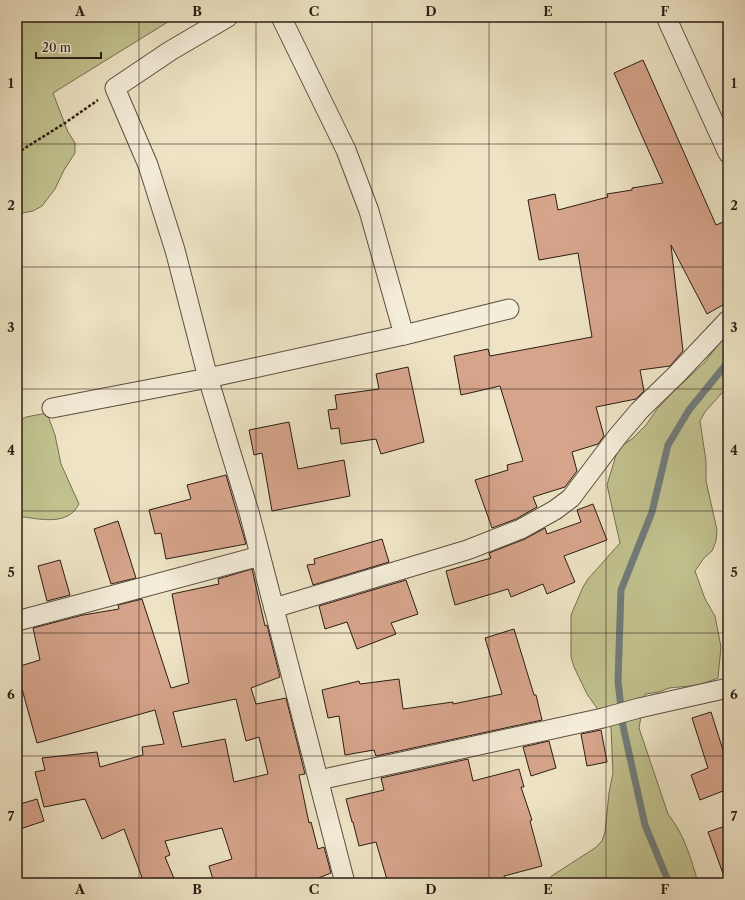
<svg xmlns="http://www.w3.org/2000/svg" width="745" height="900" font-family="'Libre Caslon Text',serif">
<rect width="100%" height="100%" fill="#eee4c5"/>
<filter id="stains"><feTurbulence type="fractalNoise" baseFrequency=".005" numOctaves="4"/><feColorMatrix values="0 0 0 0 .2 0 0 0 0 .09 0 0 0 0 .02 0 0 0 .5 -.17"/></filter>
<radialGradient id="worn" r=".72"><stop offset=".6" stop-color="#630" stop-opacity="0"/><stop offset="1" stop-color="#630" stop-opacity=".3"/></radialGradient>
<g fill="#c1c28f" stroke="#766f52">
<path d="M17,17H171V20L53,93L68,132L75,143V153L64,170L55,189L42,206L33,211L17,214Z"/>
<path d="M728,331V386L705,412L700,421L706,461V481L717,530L716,541L712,551L704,558L695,571L705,599L715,616L721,647L718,678L699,685L669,688L659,692L645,694L639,728L668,814C684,834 691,858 698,883H546V881L553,875L595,848L602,841L605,832L609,793L613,773L611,728L587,694L574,667L571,657V615L583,587L588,579L620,543L607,485L617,452L624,444L632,439L646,425L658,408L672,393L705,362Z"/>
<path d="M47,413L55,435L61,464L79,504C77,507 76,510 73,512C60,525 34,518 17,516V422L26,417Z"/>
</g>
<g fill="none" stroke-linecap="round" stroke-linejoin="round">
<path stroke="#707c7b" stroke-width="7" d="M669,883L645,825L623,726L618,681L621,590L652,512L668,445L689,410L728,362"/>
</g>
<g fill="#d6a48b" stroke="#2b1c15" fill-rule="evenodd">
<path d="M643,60L716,225L728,220V302L707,314L671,245L683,351L670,366L640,370L644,391L636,399L596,407L604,436L598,444L572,452L577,471L565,487L533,497L537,507L516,519L492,528L475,480L508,470L507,465L523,461L500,386L461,395L454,356L488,349L490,356L592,337L578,253L539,260L528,200L555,194L558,210L608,197L607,194L632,190V188L663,183L614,73Z"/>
<path d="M408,367L424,442L381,454L376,439L341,444L339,428L331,429L328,410L337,409L335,395L379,389L376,374Z"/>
<path d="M289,422L298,469L344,460L350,496L272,511L262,453L254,455L249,430Z"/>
<path d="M226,475L246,544L166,559L161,533L155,534L149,510L191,499L187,485Z"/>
<path d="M593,504L607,540L564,556L575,582L547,594L543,584L511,597L508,589L455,605L446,571L491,558L489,553L525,539L545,528L547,534L581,522L577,510Z"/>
<path d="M118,521L136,578L111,584L94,529Z"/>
<path d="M382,539L389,562L313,585L307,565L315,564L314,559Z"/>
<path d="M60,560L70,595L47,601L38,566Z"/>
<path d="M252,569L265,626L267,625L280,677L251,688L256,704L286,698L305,774L299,775L309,823L311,822L318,849L324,847L331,873L306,883H214L209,866L232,859L222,828L165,841L170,855L165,857L176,883H144L124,829L102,839L85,799L44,807L35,772L45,770L42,758L97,752L100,767L143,755L142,747L164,744L155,710L37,743L22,689L17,690V667L40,660L33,628L83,615L119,609L118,605L142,599L171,688L189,683L172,594L219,584L218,579ZM236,699L246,741L259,737L268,774L234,782L225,739L182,747L173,712Z"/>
<path d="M406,580L418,614L391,623L396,634L357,649L347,622L325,629L319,606Z"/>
<path d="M514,629L534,695H536L542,720L376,756L374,750L345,755L339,716L328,718L322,690L359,681L360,684L399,679L403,709L453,702V704L502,694L485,638Z"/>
<path d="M711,712L728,766V789L700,800L691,775L708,768L692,718Z"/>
<path d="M601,730L607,762L587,766L581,734Z"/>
<path d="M549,741L556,768L531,776L523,747Z"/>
<path d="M468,759L473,781L519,769L524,787H521L532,820L530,821L542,866L504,876L506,883H388L376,842L359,846L353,822H352L346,799L384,790L381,778Z"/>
<path d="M37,799L44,821L17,830V805Z"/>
<path d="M728,825V882H726L708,832Z"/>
</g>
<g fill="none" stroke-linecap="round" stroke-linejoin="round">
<defs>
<g id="street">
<path d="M228,17L170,51L115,88L148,165L175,250L208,378L249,512L345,883"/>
<path d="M281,17L346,150L369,211L404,335"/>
<path d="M666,17L728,153"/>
<path d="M52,408L208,378L404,335L509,309"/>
<path d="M274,608L467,550L521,529L555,510L571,498L617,437L639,411L677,374L728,320"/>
<path d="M17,621L260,556"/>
<path d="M319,780L603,718L639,708L728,688"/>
</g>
</defs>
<use href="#street" stroke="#5c4e41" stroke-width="21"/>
<path stroke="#2b1c15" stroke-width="2.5" stroke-dasharray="3 2" stroke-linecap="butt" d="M17,153L65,123L98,100"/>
<use href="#street" stroke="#f4edd9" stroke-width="19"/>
</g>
<path fill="none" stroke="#2b1c15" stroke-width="1" stroke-opacity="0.55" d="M139,17V883M256,17V883M372,17V883M489,17V883M606,17V883M17,144H728M17,267H728M17,389H728M17,511H728M17,633H728M17,756H728"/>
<rect width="745" height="900" fill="none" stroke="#eee4c5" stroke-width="44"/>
<path d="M36 52v6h65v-6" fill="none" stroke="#2b1c15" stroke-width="2"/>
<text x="42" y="52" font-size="12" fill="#2b1c15" stroke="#f4edd9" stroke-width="3" paint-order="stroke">20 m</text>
<rect x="22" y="22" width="701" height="856" fill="none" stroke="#2b1c15" stroke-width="1.5"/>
<g font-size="13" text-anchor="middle" font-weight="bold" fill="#2b1c15">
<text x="80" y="16">A</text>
<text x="197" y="16">B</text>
<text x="314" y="16">C</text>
<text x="431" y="16">D</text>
<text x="548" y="16">E</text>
<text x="665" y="16">F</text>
<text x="11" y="88">1</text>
<text x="734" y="88">1</text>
<text x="11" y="210">2</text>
<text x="734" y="210">2</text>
<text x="11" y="332">3</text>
<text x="734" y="332">3</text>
<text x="11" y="455">4</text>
<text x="734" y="455">4</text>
<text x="11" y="577">5</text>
<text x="734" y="577">5</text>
<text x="11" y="699">6</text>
<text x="734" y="699">6</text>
<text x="11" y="821">7</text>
<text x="734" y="821">7</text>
<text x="80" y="894">A</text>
<text x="197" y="894">B</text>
<text x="314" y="894">C</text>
<text x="431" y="894">D</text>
<text x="548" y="894">E</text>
<text x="665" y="894">F</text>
</g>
<rect width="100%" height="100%" filter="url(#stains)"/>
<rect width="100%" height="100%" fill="url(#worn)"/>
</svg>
